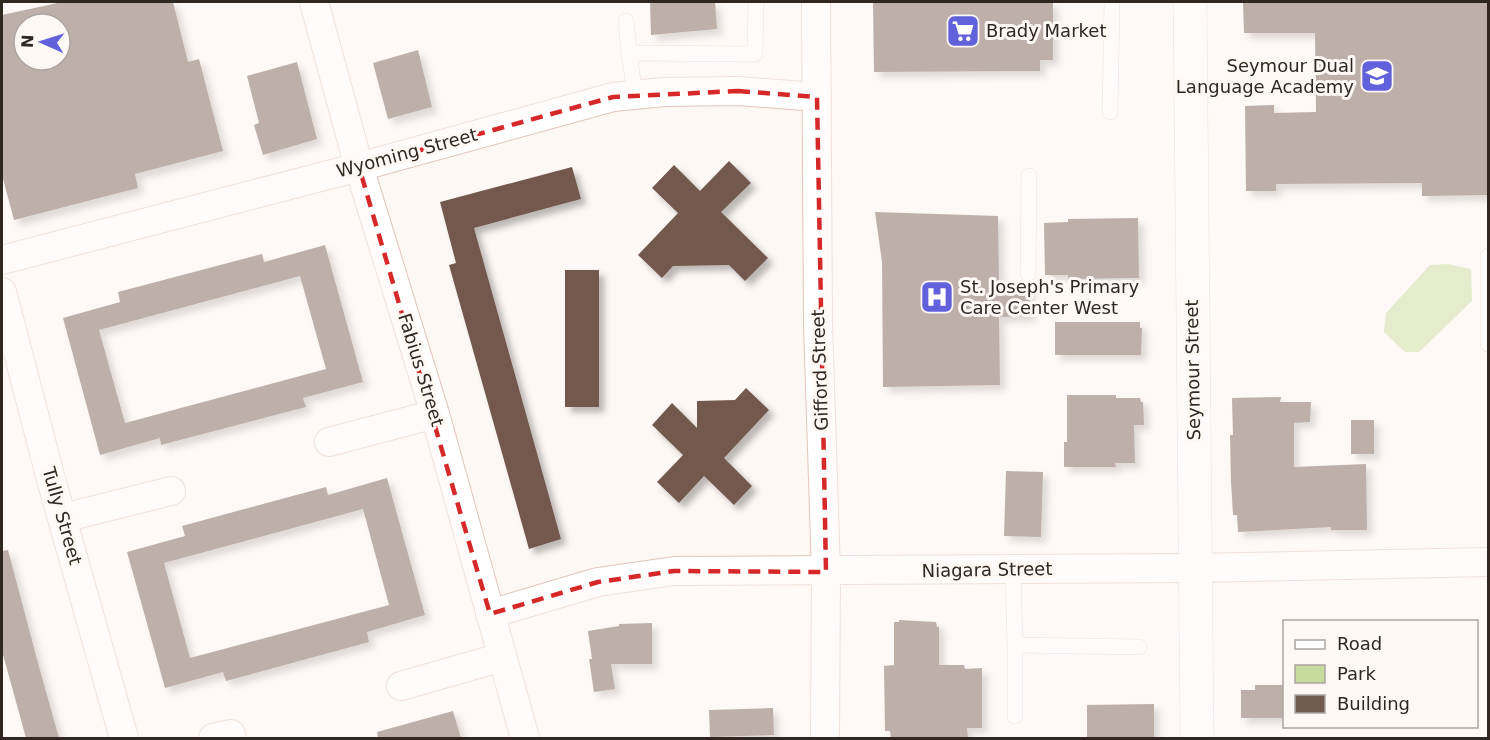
<svg xmlns="http://www.w3.org/2000/svg" width="1490" height="740" font-family="'DejaVu Sans',sans-serif">
<defs>
<filter id="shadow"><feDropShadow dx="5.5" dy="5.5" stdDeviation="3" flood-color="#0004"/></filter>
</defs>
<rect width="100%" height="100%" fill="#fef8f5"/>
<path fill="#c7dc9c" d="M1448,264L1471,269L1472,301L1419,352H1405L1384,332L1386,313L1430,265Z"/>
<g fill="#72594d" fill-rule="evenodd" filter="url(#shadow)">
<path d="M62,2H173L188,62L199,59L223,151L135,174L138,188L14,220L2,175V15ZM24,24H60V60H24Z"/>
<path d="M650,2H715L717,29L651,35Z"/>
<path d="M873,2H1053V60H1040V71L874,72Z"/>
<path d="M1243,2H1488V195L1422,196V183L1276,184V191H1246L1245,106L1274,105V113L1316,112L1315,33H1244Z"/>
<path d="M418,50L432,107L388,119L373,63Z"/>
<path d="M297,62L317,139L263,155L254,125L259,123L247,76Z"/>
<path d="M729,161L751,183L721,212L768,258L745,281L729,265L673,266L662,278L638,255L678,213L652,188L674,165L700,191Z"/>
<path d="M572,167L581,199L474,228L561,539L529,549L449,265L456,263L440,202Z"/>
<path d="M875,212L998,216L999,284H1029L1030,316L999,317L1000,385L883,387L882,262Z"/>
<path d="M1138,218L1139,278L1068,279V275H1045L1044,223L1068,222V219Z"/>
<path d="M325,245L363,382L303,398L306,407L161,445L160,438L100,455L63,318L120,302L118,292L262,254L264,262ZM300,276L326,369L125,423L99,330Z"/>
<rect x="565" y="270" width="34" height="137"/>
<path d="M1055,322H1140V328H1142L1141,355H1055Z"/>
<path d="M746,388L769,410L724,458L752,486L734,505L704,476L679,503L657,482L683,455L652,425L672,403L697,428V401L735,400Z"/>
<path d="M1067,395H1116V398H1140L1141,402H1143L1144,425H1134L1135,463H1115L1116,467H1064V442H1067Z"/>
<path d="M1281,397L1280,402H1311L1310,422L1294,423V467L1366,464L1367,530H1331V527L1238,532L1237,515H1233L1231,482L1230,435H1233L1232,398Z"/>
<rect x="1351" y="420" width="23" height="34"/>
<path d="M1006,471L1043,472L1041,537L1004,536Z"/>
<path d="M387,478L425,615L367,632L369,642L226,681L223,672L165,688L127,552L185,536L182,526L326,487L328,495ZM363,509L389,605L190,658L164,563Z"/>
<path d="M8,550L38,663L59,738H26L2,651V551Z"/>
<path d="M899,620L936,622L937,627H939V665H964L965,669L982,668V728H967L968,738H891L890,731H885L884,666L894,665V622H899Z"/>
<path d="M652,623V664H611L615,689L594,692L589,659H592L588,631L619,626V624Z"/>
<path d="M1255,685H1284V718H1241V690H1255Z"/>
<path d="M1154,704V738H1087V705Z"/>
<path d="M773,708L774,735L710,737L709,710Z"/>
<path d="M453,711L461,738H378L377,732Z"/>
</g>
<g fill="none" stroke-linecap="round" stroke-linejoin="round">
<defs>
<g id="service">
<path d="M626,21L629,53"/>
<path d="M635,95L629,53L755,54L756,2"/>
<path d="M1110,112L1112,2"/>
<path d="M1488,256V344"/>
<path d="M1028,274L1029,176"/>
<path d="M1013,570L1015,645L1139,647"/>
<path d="M1015,716V645"/>
</g>
<g id="minor">
<path d="M314,2L359,167L435,414L525,738"/>
<path d="M816,2L818,325L826,572L825,738"/>
<path d="M2,260L359,167L613,97L664,92L738,91L817,97"/>
<path d="M2,292L52,483L124,738"/>
<path d="M329,442L435,414"/>
<path d="M63,518L171,491"/>
<path d="M490,614L598,582L674,571L1195,568L1488,562"/>
<path d="M401,686L502,657"/>
<path d="M213,738L231,734"/>
</g>
<path id="tertiary" d="M1190,2L1197,738"/>
</defs>
<use href="#service" stroke="#e2c5b8" stroke-width="16"/>
<use href="#minor" stroke="#e2c5b8" stroke-width="30"/>
<use href="#tertiary" stroke="#e2c5b8" stroke-width="34"/>
<use href="#service" stroke="#fff" stroke-width="15"/>
<use href="#minor" stroke="#fff" stroke-width="28"/>
<use href="#tertiary" stroke="#fff" stroke-width="33"/>
</g>
<path d="M0 0H1490V740H0ZM738,91L817,97L826,572L674,571L598,582L490,614L359,167L613,97Z" fill="#fef8f5" fill-opacity=".55" fill-rule="evenodd"/>
<path fill="none" stroke="#d62828" stroke-width="4.5" stroke-dasharray="12 8" stroke-linejoin="round" d="M738,91L817,97L826,572L674,571L598,582L490,614L359,167L613,97Z"/>
<defs>
<symbol id="supermarket-square" viewBox="-11 -11 22 22"><rect x="-9" y="-9" width="18" height="18" rx="4" fill="#6162db" stroke="#fef8f5"/><path d="M-6-5.5h2.5l.6 2H6L4.5 2H-2.5L-4.4-4H-6ZM-1.5 3.2a1.3 1.3 0 1 0 .1 0ZM3 3.2a1.3 1.3 0 1 0 .1 0Z" fill="#fff"/></symbol>
<symbol id="school-square" viewBox="-11 -11 22 22"><rect x="-9" y="-9" width="18" height="18" rx="4" fill="#6162db" stroke="#fef8f5"/><path d="M0-5L7-2L0 1L-7-2ZM-4 1L0 2.5L4 1V4Q0 6-4 4Z" fill="#fff"/></symbol>
<symbol id="hospital-square" viewBox="-11 -11 22 22"><rect x="-9" y="-9" width="18" height="18" rx="4" fill="#6162db" stroke="#fef8f5"/><path d="M-5-5h3v3.5h4V-5h3V5h-3V1.5h-4V5h-3Z" fill="#fff"/></symbol>
</defs>
<g fill-rule="evenodd">
<use href="#supermarket-square" x="944" y="12" width="38" height="38"/>
<use href="#school-square" x="1358" y="57" width="38" height="38"/>
<use href="#hospital-square" x="918" y="278" width="38" height="38"/>
</g>
<g text-anchor="middle" stroke-width="6" stroke-linejoin="round" paint-order="stroke">
<g font-size="18" fill="#312721" stroke="#fef8f5" text-anchor="start">
<text x="986" y="37">Brady Market</text>
<text x="1354" y="72" text-anchor="end">Seymour Dual<tspan x="1354" dy="21">Language Academy</tspan></text>
<text x="960" y="293">St. Joseph's Primary<tspan x="960" dy="21">Care Center West</tspan></text>
</g>
<g font-size="18" fill="#312721" stroke="#fef8f5">
<text transform="translate(407 153) rotate(-15)" y="6">Wyoming Street</text>
<text transform="translate(421 370) rotate(73)" y="6">Fabius Street</text>
<text transform="translate(820 370) rotate(-92)" y="6">Gifford Street</text>
<text transform="translate(1193 370) rotate(-91)" y="6">Seymour Street</text>
<text transform="translate(62 516) rotate(74)" y="6">Tully Street</text>
<text transform="translate(987 570) rotate(-1)" y="6">Niagara Street</text>
</g>
</g>
<rect width="1490" height="740" fill="none" stroke="#312721" stroke-width="6"/>
<rect x="1283" y="620" width="195" height="108" fill="#fef8f5" stroke="#aca4a0" stroke-width="1.5"/>
<rect x="1295" y="640" width="30" height="9" fill="#ffffff" stroke="#aca4a0" stroke-width="1.5"/>
<text x="1337" y="650" font-size="18" fill="#312721">Road</text>
<rect x="1295" y="665" width="30" height="18" fill="#c7dc9c" stroke="#aca4a0" stroke-width="1.5"/>
<text x="1337" y="680" font-size="18" fill="#312721">Park</text>
<rect x="1295" y="695" width="30" height="18" fill="#72594d" stroke="#aca4a0" stroke-width="1.5"/>
<text x="1337" y="710" font-size="18" fill="#312721">Building</text>
<g transform="translate(42 42) rotate(273)"><circle r="28" fill="#fef8f5" stroke="#aca4a0" stroke-width="1.5"/>
<path d="M0-4.5L10 22L0 15L-10 22Z" fill="#6162db"/>
<text y="-9" font-size="16" font-weight="bold" text-anchor="middle" fill="#312721">N</text>
</g>
</svg>
